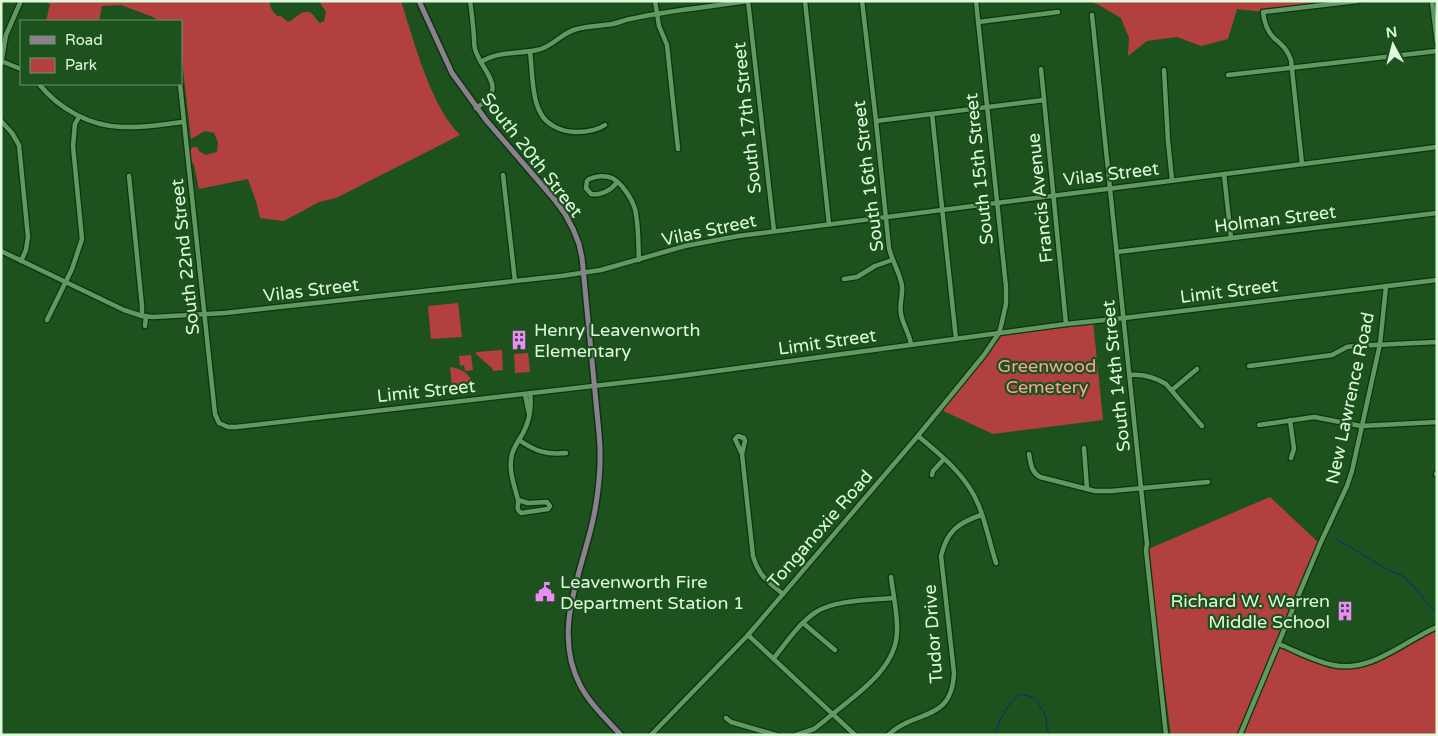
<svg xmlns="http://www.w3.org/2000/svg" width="1438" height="736" font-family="'Varela Round',sans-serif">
<rect width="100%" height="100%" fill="#1d521f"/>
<g fill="#b2403f">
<path d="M43,1H270C269,7 273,12 277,16H281L288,22C295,20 302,8 311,13C314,15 317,21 320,23L324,21L326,12L319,1H401C414,41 430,105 460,135L336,198L319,202L284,221L260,218L256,201L248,179L199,189L194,165L191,160L190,150L193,147H197L199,151L205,155L217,152L218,142L214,133L205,131L191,139L181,52V21H159L153,17L121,5L102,6L99,21H46L50,4Z"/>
<path d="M1089,1H1340L1263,12L1237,9L1228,39L1201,46L1177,37L1147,41L1128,56L1129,38L1121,18L1099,5Z"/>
<path d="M458,303L462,337L431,339L428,306Z"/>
<path d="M1093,321L1103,420L993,434L939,409L999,333Z"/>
<path d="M502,350L503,370L493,371V369L476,354V352Z"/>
<path d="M528,353L530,372L515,373L514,354Z"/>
<path d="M471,355L473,370L465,371L464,365L460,366L459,356Z"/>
<path d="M450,367C462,368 472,375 474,388L455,389L452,387Z"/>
<path d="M1270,497L1320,544L1279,644L1334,665L1366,663L1437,627V735H1171L1146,550Z"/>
</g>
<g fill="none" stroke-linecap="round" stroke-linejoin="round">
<g stroke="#092a81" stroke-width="1">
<path d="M1335,539C1352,547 1369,559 1385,568C1392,572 1400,573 1406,579C1418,589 1426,603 1437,614"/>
<path d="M995,735C997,731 997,727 999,723C1003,713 1012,699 1021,694C1032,697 1035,697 1041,708C1041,709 1044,713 1045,715C1047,722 1045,728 1050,735"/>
</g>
<defs>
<g id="minor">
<path d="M470,1C472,13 473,25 474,37C474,41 474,48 476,52C484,74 509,89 476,108"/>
<path d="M655,1L659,26L667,45L678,149"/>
<path d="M748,1L774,231"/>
<path d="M805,1L829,224"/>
<path d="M862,1L876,121L889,248C892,261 900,273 902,286C903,296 899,305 901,314C903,325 909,333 911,344"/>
<path d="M1432,1L1437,42"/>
<path d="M1092,15L1141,488L1147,544L1146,550L1166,735"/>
<path d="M978,22L1058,12"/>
<path d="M530,51C532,68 532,98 540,112C546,125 562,132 576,132C586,132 596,131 605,125"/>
<path d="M1,61L21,69"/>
<path d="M481,62C498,51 518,54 537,50C553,47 562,32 577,29C588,26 600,26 612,24C618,23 624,20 630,19C669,10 709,7 748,1"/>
<path d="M1,64L6,35L20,3"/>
<path d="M1041,69L1066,324"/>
<path d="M1164,70L1168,141L1172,180"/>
<path d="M1228,75L1437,51"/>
<path d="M39,84C59,109 90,126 122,127C142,128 164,124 184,122"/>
<path d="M180,84L215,414L219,423L228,427H236L672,377L1066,324L1124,318L1437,280"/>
<path d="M932,114L956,339"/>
<path d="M1,121L12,133L19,145L28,237L26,250L21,261"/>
<path d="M876,121L1044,100"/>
<path d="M1302,164L1291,60C1287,49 1283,46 1274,38C1267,31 1264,21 1263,12L1357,1"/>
<path d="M1224,174L1231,238"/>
<path d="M503,175L515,281"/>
<path d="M129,176L142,306V316"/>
<path d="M617,182C612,190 600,196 591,194L586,188L587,181L589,179C596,176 606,175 612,178C622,183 632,199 635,209C639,226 638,244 639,260"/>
<path d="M1,251L124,310L142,316L153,317L225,313L561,276L601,270L685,246L738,236L1437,147"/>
<path d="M1117,252L1437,213"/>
<path d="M844,279L857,277L875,266L892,260"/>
<path d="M47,320L72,269L82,239L73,146L75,124L79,117"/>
<path d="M145,326L146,316"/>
<path d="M1249,366L1332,355L1347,347L1354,346L1437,342"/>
<path d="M1130,375C1143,374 1154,377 1166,384L1202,426"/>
<path d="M1172,390L1197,369"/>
<path d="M525,394L529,414"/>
<path d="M1290,420L1294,449L1291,458"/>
<path d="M1259,425L1314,417L1361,426L1437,422"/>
<path d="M918,436C942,456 967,476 979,506C986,524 990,544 996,563"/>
<path d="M519,440C535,451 546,455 566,453"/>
<path d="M1084,448L1087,489"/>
<path d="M742,454L735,439L738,436L744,438L745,441L742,454L753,556C759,576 767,581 783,594"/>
<path d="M1029,454C1031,464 1031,472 1040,477L1095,491H1111L1208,482"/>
<path d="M1436,474H1437"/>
<path d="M932,475L933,471L944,459"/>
<path d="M518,500L528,503L547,502L550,506L548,509L521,513C515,508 519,506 518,500C514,484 508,470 512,454C514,447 519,440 523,433C530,420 532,408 530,393"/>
<path d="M803,623L835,650"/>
<path d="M748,635L855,735"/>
<path d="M1279,644C1296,651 1314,661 1333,665C1372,673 1404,641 1437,627"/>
<path d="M773,659C786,643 799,623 816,612C834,600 871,600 893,598"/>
<path d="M726,718L731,722L776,735"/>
<path d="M651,735L748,635L917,437L984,355L999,333L1001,326L1006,304V287L976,1"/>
<path d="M796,735L814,729L823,722C850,698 896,672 897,632C898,615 893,594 891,577"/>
<path d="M888,735C915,709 952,723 954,673L941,556C947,531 958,523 981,515"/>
<path d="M1240,735L1320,544L1347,486L1352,471L1380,344L1386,286"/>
</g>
<path id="major" d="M419,1L452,73L486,120L554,199L565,214L573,229L579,244L582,258L599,433C602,462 599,491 593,520C581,574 552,631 580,685C590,704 607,720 621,735"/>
</defs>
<use href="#minor" stroke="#0c350e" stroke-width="7"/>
<use href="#major" stroke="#0c350e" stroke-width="8"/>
<use href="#minor" stroke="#629861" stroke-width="4.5"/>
<use href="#major" stroke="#8c7f8f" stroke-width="5"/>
</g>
<defs>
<symbol id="building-bare" viewBox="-9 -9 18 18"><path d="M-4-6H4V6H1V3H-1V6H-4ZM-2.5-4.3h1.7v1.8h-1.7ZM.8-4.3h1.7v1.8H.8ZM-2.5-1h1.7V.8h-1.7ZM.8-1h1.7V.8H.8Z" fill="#ee8bf8" stroke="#1d521f" stroke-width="2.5" paint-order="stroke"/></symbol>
<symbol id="civic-bare" viewBox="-9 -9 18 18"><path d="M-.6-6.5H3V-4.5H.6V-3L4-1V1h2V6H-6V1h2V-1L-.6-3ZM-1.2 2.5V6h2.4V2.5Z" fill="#ee8bf8" stroke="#1d521f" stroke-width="2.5" paint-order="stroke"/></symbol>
</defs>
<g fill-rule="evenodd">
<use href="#building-bare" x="505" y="326" width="28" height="28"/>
<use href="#civic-bare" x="531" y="578" width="28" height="28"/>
<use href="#building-bare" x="1331" y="597" width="28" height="28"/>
</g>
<g text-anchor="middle" stroke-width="4.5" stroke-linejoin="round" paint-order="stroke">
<g font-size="18" fill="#ddfadc" stroke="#1d521f">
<text transform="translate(747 118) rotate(-96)" y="6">South 17th Street</text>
<text transform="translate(532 155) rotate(52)" y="6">South 20th Street</text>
<text transform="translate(979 169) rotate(-96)" y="6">South 15th Street</text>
<text transform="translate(1111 174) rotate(-7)" y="6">Vilas Street</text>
<text transform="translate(868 176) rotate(-97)" y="6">South 16th Street</text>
<text transform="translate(1040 198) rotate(-96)" y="6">Francis Avenue</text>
<text transform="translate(1275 219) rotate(-7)" y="6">Holman Street</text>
<text transform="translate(709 230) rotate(-12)" y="6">Vilas Street</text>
<text transform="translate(185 257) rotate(-96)" y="6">South 22nd Street</text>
<text transform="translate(311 290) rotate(-7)" y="6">Vilas Street</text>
<text transform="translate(1229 291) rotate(-7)" y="6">Limit Street</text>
<text transform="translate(827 342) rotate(-8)" y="6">Limit Street</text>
<text transform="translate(1116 376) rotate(-96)" y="6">South 14th Street</text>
<text transform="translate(426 391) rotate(-6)" y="6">Limit Street</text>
<text transform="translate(1350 398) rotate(-78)" y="6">New Lawrence Road</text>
<text transform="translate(820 529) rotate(-49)" y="6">Tonganoxie Road</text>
<text transform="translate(933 634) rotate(-94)" y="6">Tudor Drive</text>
</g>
<g font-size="18" fill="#ddfadc" stroke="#1d521f" text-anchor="start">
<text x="534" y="336">Henry Leavenworth<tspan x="534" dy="21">Elementary</tspan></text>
<text x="560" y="588">Leavenworth Fire<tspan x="560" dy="21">Department Station 1</tspan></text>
<text x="1330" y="607" text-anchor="end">Richard W. Warren<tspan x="1330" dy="21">Middle School</tspan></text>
</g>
<g font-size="18" fill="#fda29c" stroke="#1d521f">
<text x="1047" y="372">Greenwood<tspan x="1047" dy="21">Cemetery</tspan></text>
</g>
</g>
<rect width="1438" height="736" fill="none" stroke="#ddfadc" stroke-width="5"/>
<rect x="20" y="20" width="162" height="65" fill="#1d521f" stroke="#6a956b"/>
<rect x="30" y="36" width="25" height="8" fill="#8c7f8f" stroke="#6a956b"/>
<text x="65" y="45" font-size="15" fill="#ddfadc">Road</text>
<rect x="30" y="58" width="25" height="15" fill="#b2403f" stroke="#6a956b"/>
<text x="65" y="70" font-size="15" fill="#ddfadc">Park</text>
<g transform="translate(1393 45) rotate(353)" stroke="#1d521f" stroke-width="4" paint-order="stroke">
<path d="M0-4L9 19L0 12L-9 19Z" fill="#ddfadc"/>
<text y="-8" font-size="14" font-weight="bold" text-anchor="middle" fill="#ddfadc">N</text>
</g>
</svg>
